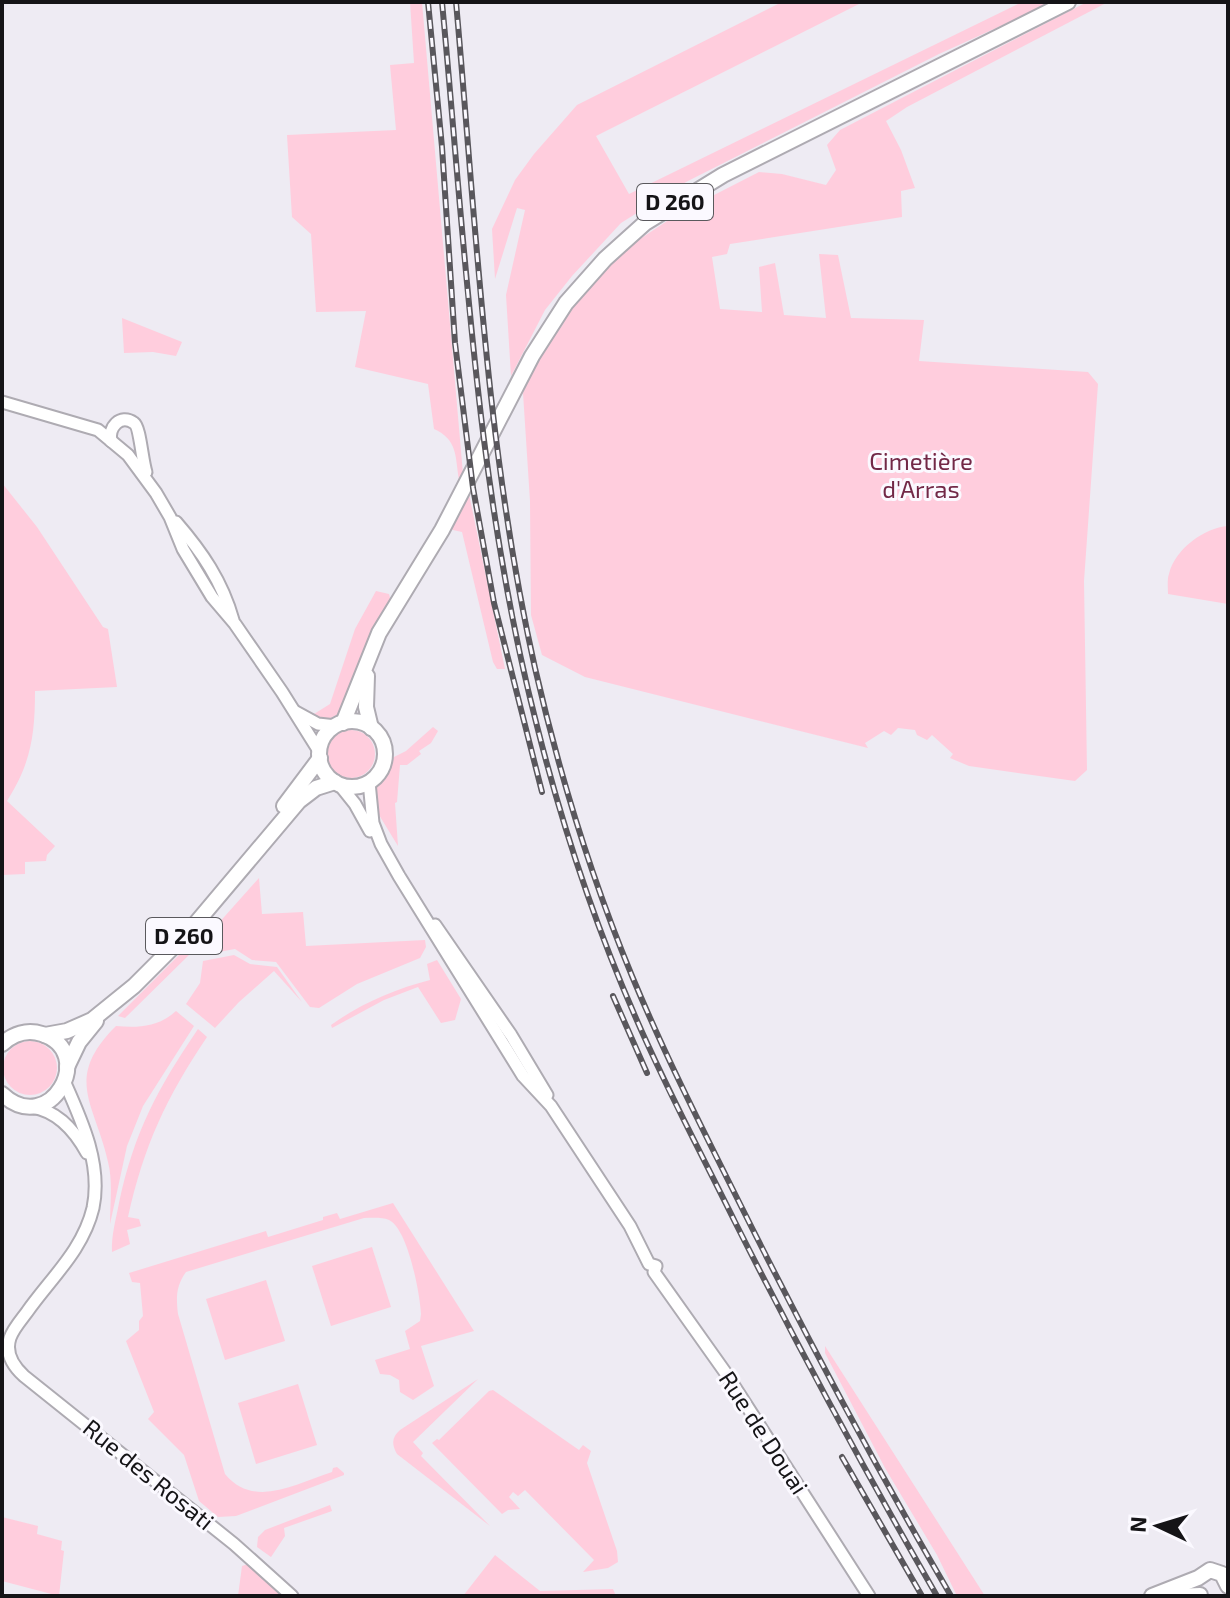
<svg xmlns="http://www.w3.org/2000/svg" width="1230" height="1598" font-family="'Exo 2',sans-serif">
<rect width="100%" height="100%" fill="#eeebf3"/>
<g fill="#ffcddd">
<path d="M410,2H422L463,474L459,480C455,456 458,440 434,429L428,384L355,367L366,311L316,312L311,234L292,217L287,135L396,130L390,65L414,63Z"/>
<path d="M782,2H863L596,136L629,194L1022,2H1053L939,54L686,182L621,223L572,276L545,310L511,376L506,295L525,210L517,208L495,279L492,229L515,180L534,154L577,105Z"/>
<path d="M1087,2H1108L907,107L886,121L901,150L915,188L901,191L902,217L730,244L727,254L712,257L720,309L762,312L759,267L775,263L784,315L826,318L819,254L838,255L851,318L924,320L919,361L1088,372L1098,384L1084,581L1087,770L1075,781L969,766L950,758L953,754L932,735L927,740L917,735L915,730L898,728L891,735L884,731L865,743L868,748L585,677L542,655L531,615L530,501L523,393L545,346L562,326L572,306L619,253L679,213L759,172L782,174L826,185L836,170L827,145L840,130Z"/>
<path d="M122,318L182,342L176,356L153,352L124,353Z"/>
<path d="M2,483L37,527L103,627L108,629L117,687L35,691C35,735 31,763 7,801L55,846L47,855L46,861L25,862V874L2,875Z"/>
<path d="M469,494L505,669H497L493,662L462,532L453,530L450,526Z"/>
<path d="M1228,526V604L1168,594C1168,587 1167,579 1169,574C1175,549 1204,528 1228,526Z"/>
<path d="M376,591L389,594L391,602L366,647L354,688L343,712L326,720L314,714L330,704L355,629Z"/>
<path d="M433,727L438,731L431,743L419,751L421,754L407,765H400L397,802L395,803L398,846L376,810L373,789L387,774L392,758L406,751Z"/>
<circle cx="351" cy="754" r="24"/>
<path d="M259,878L262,914L303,912L306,946L425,940L426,947L420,958L357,984L319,1008L310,1007L276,962L252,960L235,949L202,955L200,944Z"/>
<path d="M192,942L194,950L125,1018L118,1016Z"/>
<path d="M234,955L250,964L277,967L302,1002L274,971L239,1002L215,1028L186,1004L200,983L203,961Z"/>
<path d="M437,960L461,999L455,1020L441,1023L418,987L384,1000L332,1028L331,1025C360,1004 395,989 430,980L427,964Z"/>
<path d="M176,1011L194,1026L143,1106L127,1146L110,1224C110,1204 113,1181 108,1162C95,1103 63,1079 116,1026C138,1028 159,1027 176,1011Z"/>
<path d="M198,1029L207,1037C166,1098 144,1145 128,1217L139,1219L141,1226L127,1230L130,1244L112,1252C111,1236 116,1219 119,1203C134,1132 158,1088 198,1029Z"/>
<circle cx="30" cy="1068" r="27"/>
<path d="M393,1203L474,1331L421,1346L434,1386L413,1400L400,1392L399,1380L390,1375L380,1374L375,1360L410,1349L405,1331L420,1321L421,1314C420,1294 408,1229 389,1220C382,1217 372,1218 364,1218L186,1272C176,1286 176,1297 178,1314L225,1474C254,1509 295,1484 332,1472L333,1468L337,1467L344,1473V1475L236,1516L218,1517L199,1501L184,1455L148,1419L154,1412L126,1341L139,1330V1321L143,1316L140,1283L132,1282L129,1273L266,1231L268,1237L323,1220V1217L337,1213L340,1219Z"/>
<path d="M372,1247L391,1307L331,1326L312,1266Z"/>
<path d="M266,1280L285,1341L225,1360L206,1299Z"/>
<path d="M825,1346L985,1596H957L937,1555L885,1468L825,1353Z"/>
<path d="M478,1379L413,1442L423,1453L421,1456L490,1526L397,1454C392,1445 391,1438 400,1430Z"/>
<path d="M298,1384L317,1445L256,1464L238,1403Z"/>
<path d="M493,1390L579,1450L583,1445L591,1451L587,1463L617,1551L618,1562L608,1568L583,1572L594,1560L525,1490L518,1496L513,1492L509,1497L520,1509L508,1510L502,1514L432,1443L437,1439L439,1440L489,1391Z"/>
<path d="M330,1505L332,1511L284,1528L285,1536L271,1557L257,1547L258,1537L265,1530Z"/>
<path d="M2,1517L38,1526L37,1534L62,1541L61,1550L64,1551L59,1596L2,1581Z"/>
<path d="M495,1555L540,1591L613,1589L616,1596H463Z"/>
<path d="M248,1564L281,1596H238L242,1566Z"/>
</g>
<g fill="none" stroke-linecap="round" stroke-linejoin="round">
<defs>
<g id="minor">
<path d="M2,402L98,430L128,455L156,493L170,517L183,549L212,597L235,624L282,692L319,751"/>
<path d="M111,441C108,428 120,413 134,423C140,427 142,460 146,472"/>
<path d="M176,522C202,552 222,581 233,620"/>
<path d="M296,712L318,724L336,726"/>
<path d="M369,782L373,823L381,844L399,876L523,1076L551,1106L630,1226L649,1264L656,1266L654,1272L725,1372L869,1596"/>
<path d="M339,784L355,804L370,831"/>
<path d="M435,925L511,1035L547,1095"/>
<path d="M65,1083C82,1121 102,1165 93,1208C83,1250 51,1278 27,1312C21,1320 13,1329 10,1338C5,1353 13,1366 24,1376L234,1544L292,1596"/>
<path d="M32,1107C57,1111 75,1131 87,1153"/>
</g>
<g id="major">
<path d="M367,676L366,707L371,728"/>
<circle cx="352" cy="754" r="33"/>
<path d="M343,723L379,633L442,530L532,356L566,303L605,259L645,223L723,175L1068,2"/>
<path d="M284,806L320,758"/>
<path d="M45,1035L67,1031L92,1020L134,986L191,929L299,801L316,788L335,782"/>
<path d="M2,1044C13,1034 27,1029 42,1034C98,1052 50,1139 2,1094"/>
<path d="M67,1067L79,1042L96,1021"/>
<path d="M1152,1596L1198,1578L1210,1570L1222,1574L1228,1586"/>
<path d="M1178,1596L1200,1595"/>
</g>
</defs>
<use href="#minor" stroke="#aeabb2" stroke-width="15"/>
<use href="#major" stroke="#aeabb2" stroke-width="18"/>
<use href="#minor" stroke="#fff" stroke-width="11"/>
<use href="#major" stroke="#fff" stroke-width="14"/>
<defs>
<g id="rail">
<path d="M428,2L442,147L455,343L473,488L494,603L542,792"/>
<path d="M442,2C465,244 476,490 537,726C562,825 594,922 635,1016C665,1086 701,1153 735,1222C799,1349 866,1473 937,1596"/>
<path d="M456,2C476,224 486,450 535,668C559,773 591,877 632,976C666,1058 706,1136 745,1214C810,1344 878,1471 951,1596"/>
<path d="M613,996L647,1073"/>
<path d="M842,1457L922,1596"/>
</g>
</defs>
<use href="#rail" stroke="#59575c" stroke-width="6"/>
<use href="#rail" stroke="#fbf9ff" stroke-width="3" stroke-dasharray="9" stroke-linecap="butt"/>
</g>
<g text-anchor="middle" stroke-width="6" stroke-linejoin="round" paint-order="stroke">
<g fill="#fbf9ff" stroke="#5a595d" stroke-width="2">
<rect x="637" y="184" width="76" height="36" rx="6"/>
<rect x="146" y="918" width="76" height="36" rx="6"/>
</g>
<g font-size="22" font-weight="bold" fill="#151417">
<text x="675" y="210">D 260</text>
<text x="184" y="944">D 260</text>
</g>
<g font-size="24" fill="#722847" stroke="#fbf9ff">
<text x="921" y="470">Cimetière<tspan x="921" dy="28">d'Arras</tspan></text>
</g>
<g font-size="24" fill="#151417" stroke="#fbf9ff">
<text transform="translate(763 1433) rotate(57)" y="8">Rue de Douai</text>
<text transform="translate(148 1475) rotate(39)" y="8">Rue des Rosati</text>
</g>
</g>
<rect width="1230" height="1598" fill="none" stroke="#151417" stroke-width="8"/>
<g transform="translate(1158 1526) rotate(274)" stroke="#fbf9ff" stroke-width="6" paint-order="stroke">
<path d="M0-6L14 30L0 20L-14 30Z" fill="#151417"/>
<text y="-12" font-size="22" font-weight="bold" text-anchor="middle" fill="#151417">N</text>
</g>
</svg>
